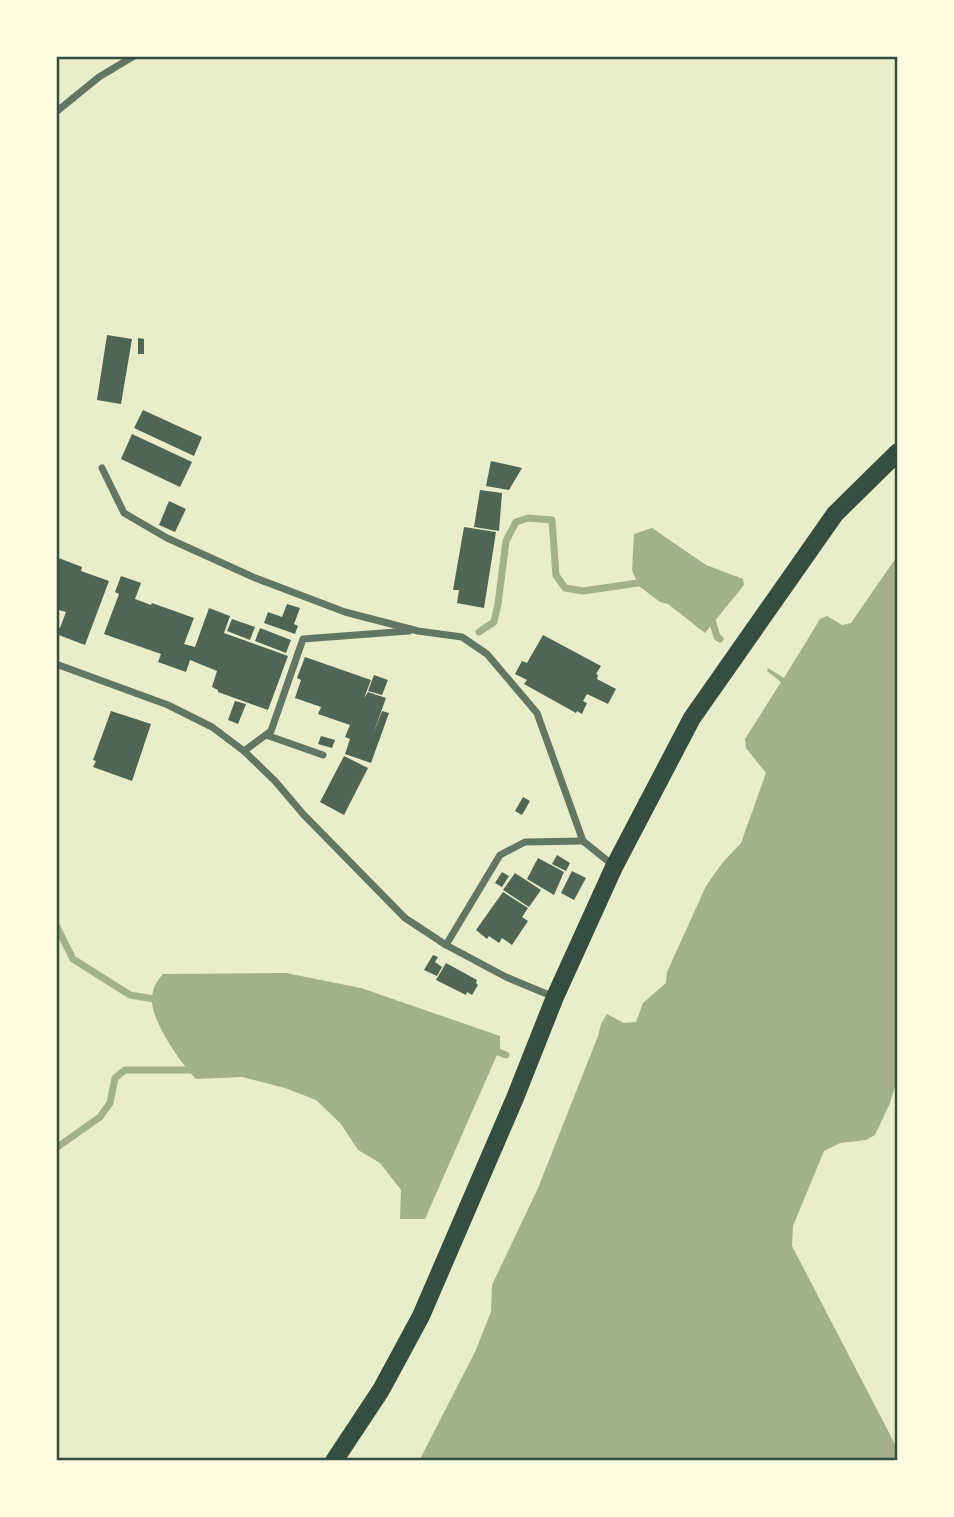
<svg xmlns="http://www.w3.org/2000/svg" width="954" height="1517" font-family="Jost,sans-serif">
<rect width="100%" height="100%" fill="#e9edc9"/>
<g fill="#a3b18a">
<path d="M652,528L706,565L743,579L744,585L705,633L668,604L660,602L639,586L632,570L634,534Z"/>
<path d="M898,555V1076L890,1103L875,1135L866,1140L840,1143L824,1151L793,1226L792,1246L898,1450V1461H419L475,1352L491,1312L492,1285L538,1188L598,1036L601,1024L607,1014L624,1023L636,1022L643,1003L666,983L667,972L706,886L723,862L741,843L766,773L746,748L745,739L781,682L767,671L768,668L784,678L820,619L827,616L842,625L851,623Z"/>
<path d="M286,973L361,988L500,1036V1048L425,1219H400L401,1190L380,1163L358,1150L341,1124L316,1100L285,1088L242,1077L196,1079C181,1064 151,1020 152,1000C152,989 156,982 163,974Z"/>
</g>
<g fill="none" stroke-linecap="round" stroke-linejoin="round">
<g stroke="#a3b18a" stroke-width="7">
<path d="M711,616L717,637L720,639"/>
<path d="M479,632L494,622L498,604L506,541L516,522L528,518L552,520L556,575L565,588L583,591L645,582"/>
<path d="M56,925L73,959L130,995L160,1000"/>
<path d="M491,1049L506,1055"/>
<path d="M56,1148L100,1117L110,1103L115,1078L125,1070H197"/>
</g>
</g>
<g fill="#4f6655">
<path d="M107,335L132,339L121,404L97,400Z"/>
<path d="M138,338L144,339V354H138Z"/>
<path d="M143,410L202,437L194,456L134,428Z"/>
<path d="M132,434L192,462L180,487L121,459Z"/>
<path d="M491,461L522,468L509,490L486,486Z"/>
<path d="M480,490L502,493L499,531L474,527Z"/>
<path d="M169,501L186,509L175,532L159,525Z"/>
<path d="M464,527L496,532L484,608L457,603L459,590H453Z"/>
<path d="M56,557L82,567L81,571L109,581L85,645L56,634V626L60,628L66,612L56,609Z"/>
<path d="M121,576L141,583L135,599L151,605L152,603L194,618L184,644L195,647L209,608L230,616L224,633L288,656L268,710L218,692V690L212,687L217,671L190,660L186,672L158,662L161,654L104,634L119,594L115,592Z"/>
<path d="M287,604L300,608L294,624L298,626L295,634L264,623L268,612L282,617Z"/>
<path d="M232,619L255,627L250,640L227,631Z"/>
<path d="M260,628L291,640L286,653L255,641Z"/>
<path d="M543,635L601,666L596,674L598,675L597,679L616,689L608,704L587,694L583,701L587,703L582,714L577,711L576,713L524,684L527,680L515,674L522,661L527,663Z"/>
<path d="M305,657L371,680L364,698L368,692L386,698L373,734L382,711L389,713L371,763L345,754L350,739L345,737L350,725L318,714L321,707L295,698L301,680L297,678Z"/>
<path d="M374,675L388,680L382,695L368,691Z"/>
<path d="M235,701L246,704L238,724L228,720Z"/>
<path d="M111,711L151,724L132,781L93,767L96,761L93,760Z"/>
<path d="M321,736L335,740L332,748L318,744Z"/>
<path d="M344,756L368,768L344,815L320,802Z"/>
<path d="M523,797L530,801L522,815L515,811Z"/>
<path d="M557,855L570,863L566,871L552,864Z"/>
<path d="M538,858L564,872L554,895L527,879Z"/>
<path d="M572,871L586,878L574,900L561,893Z"/>
<path d="M502,872L509,876L502,887L495,883Z"/>
<path d="M515,873L541,890L529,907L503,890Z"/>
<path d="M503,892L528,908L522,917L528,921L512,945L502,938L499,943L489,936L487,939L476,930Z"/>
<path d="M433,955L438,957L435,962L442,967L437,976L424,970Z"/>
<path d="M446,963L477,980L476,983L478,985L472,995L467,992L466,995L436,980Z"/>
</g>
<g fill="none" stroke-linecap="round" stroke-linejoin="round">
<g stroke="#617663" stroke-width="7">
<path d="M56,112L99,77L134,56"/>
<path d="M102,468L124,513L167,538L253,577L345,612L418,631L462,637L487,654L537,713L583,841L614,866"/>
<path d="M56,664L168,705L212,727L244,751L275,781L303,814L405,918L446,945L506,977L554,997"/>
<path d="M266,735L323,755"/>
<path d="M244,751L271,731L303,639L409,631"/>
<path d="M446,945L500,855L525,842L583,841"/>
</g>
<path stroke="#344e41" stroke-width="18" d="M334,1461L381,1390L421,1316L515,1098L555,997L614,867L692,718L835,514L898,452"/>
</g>
<rect width="954" height="1517" fill="none" stroke="#fefae0" stroke-width="116"/>
<rect x="58" y="58" width="838" height="1401" fill="none" stroke="#344e41" stroke-width="2.5"/>
</svg>
